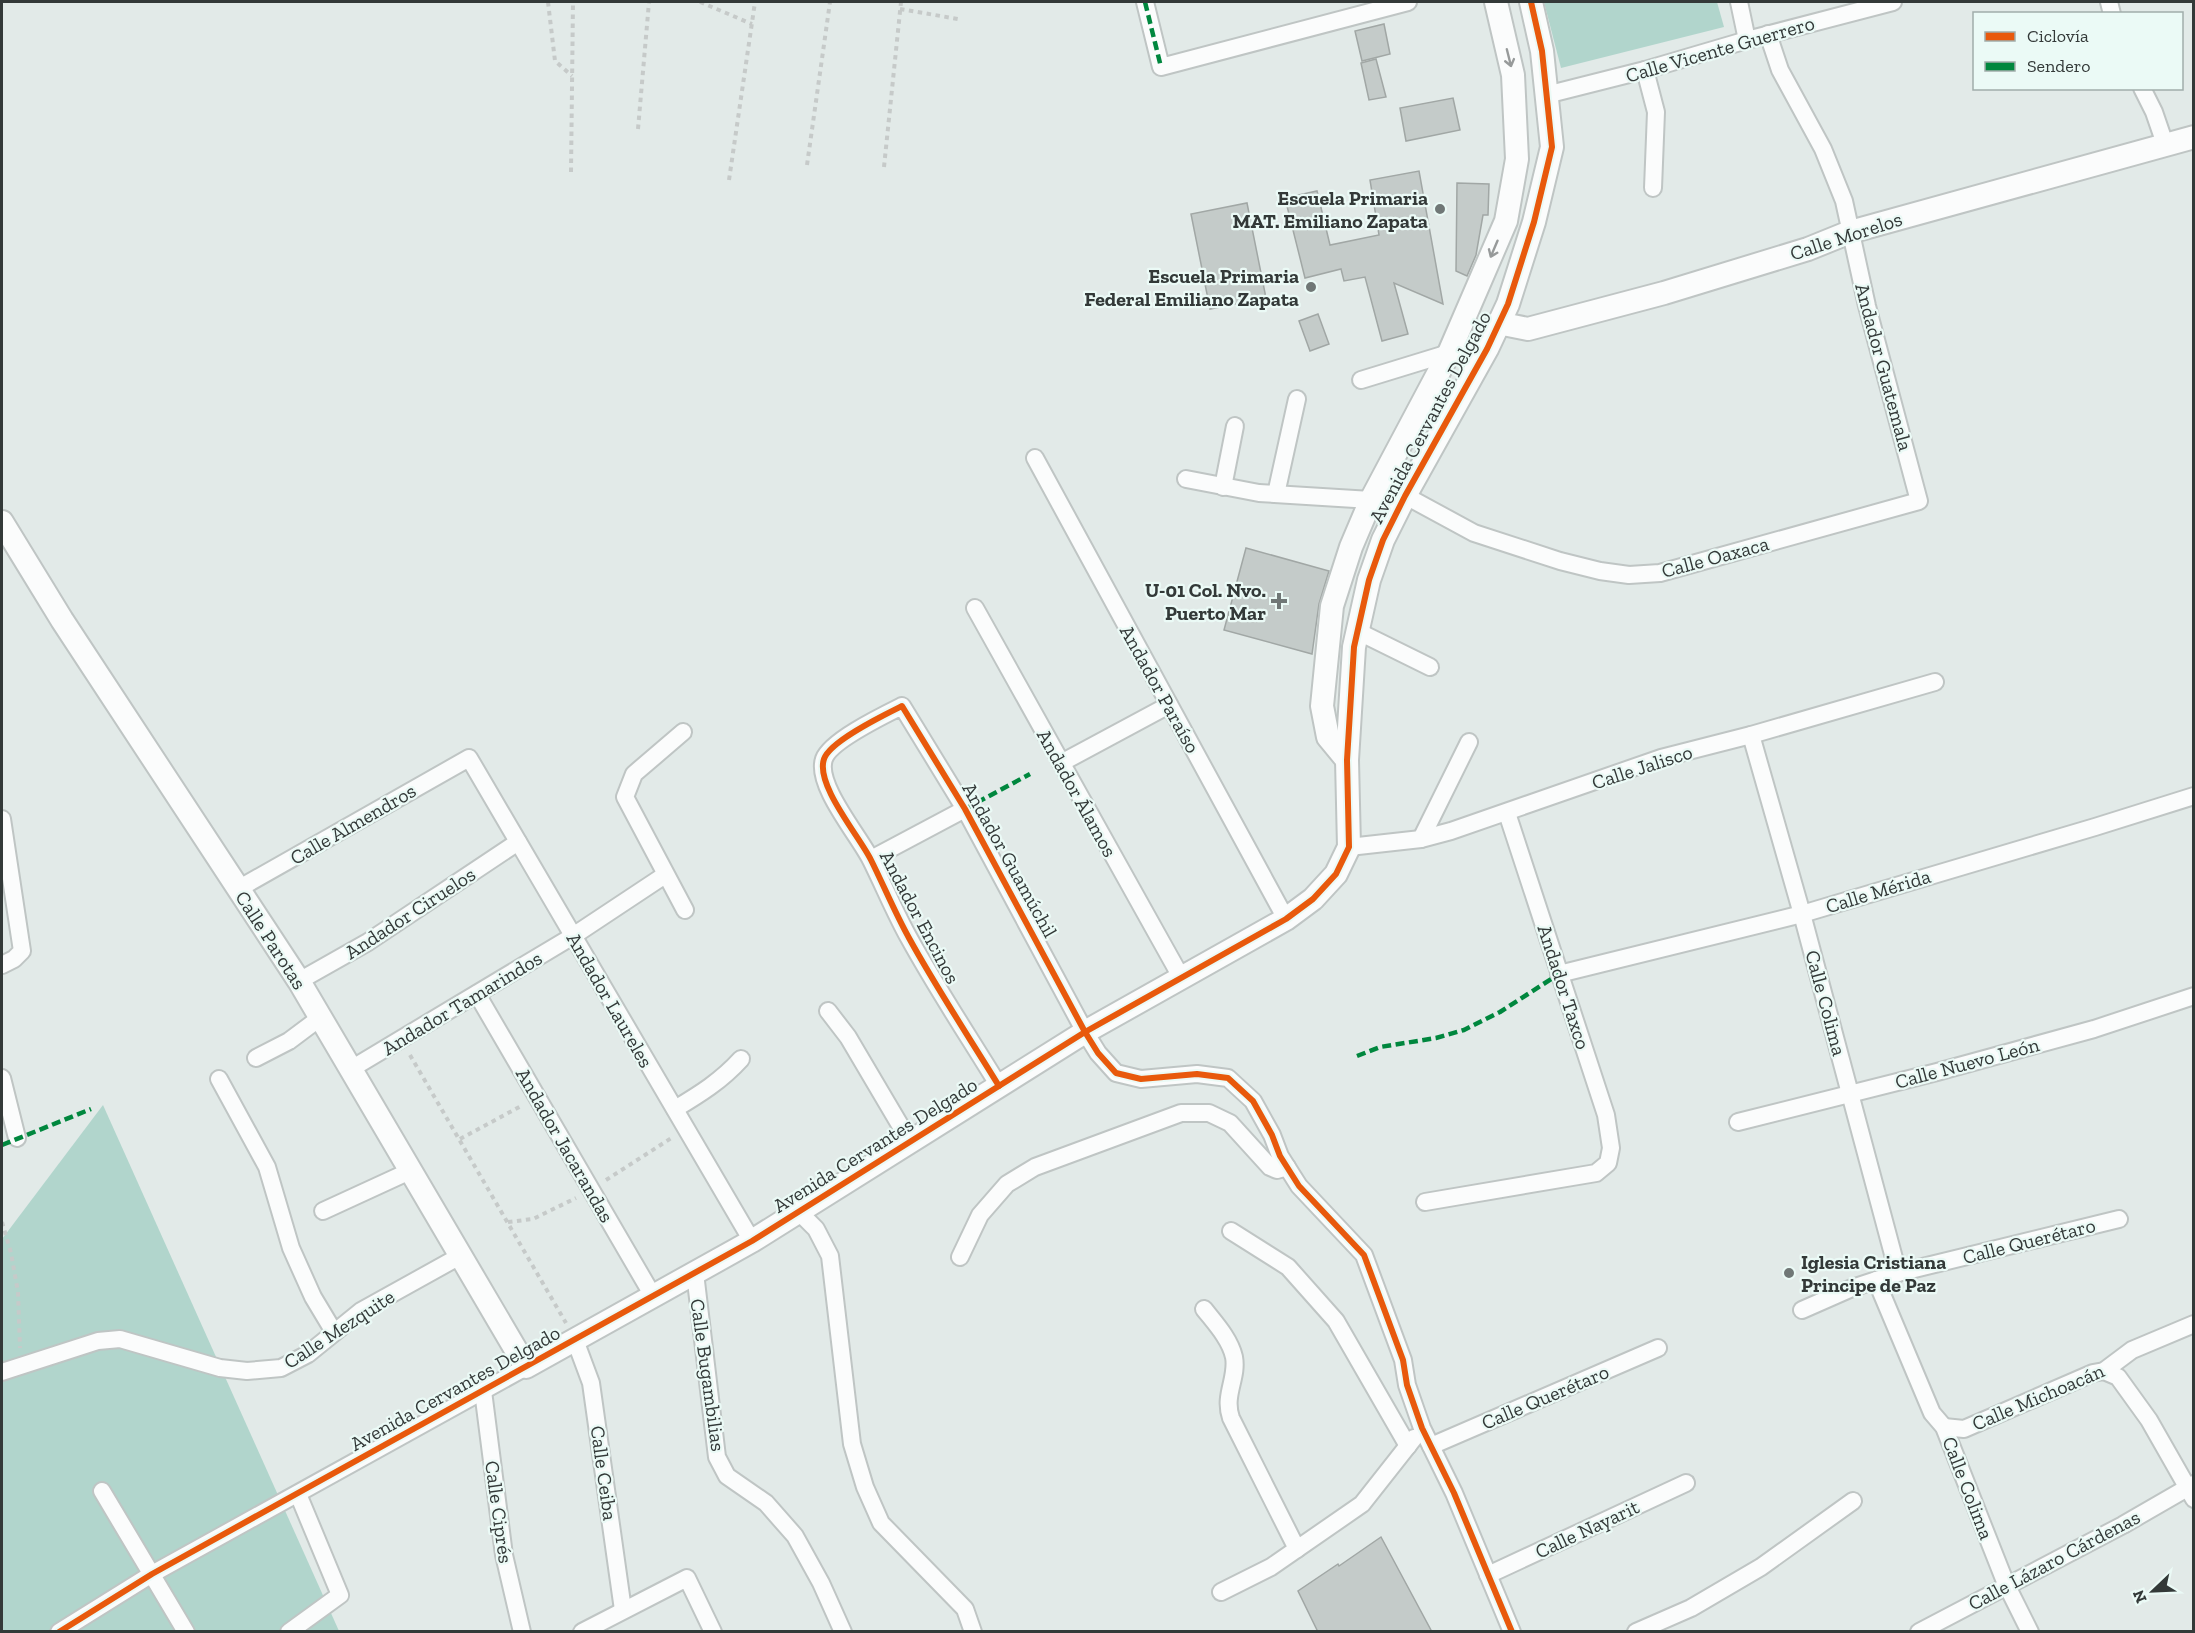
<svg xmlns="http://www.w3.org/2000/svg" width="2195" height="1633" font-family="'Zilla Slab',serif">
<rect width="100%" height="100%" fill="#e2eae8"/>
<g fill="#b1d5cc">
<path d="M1544,2H1717L1724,27L1561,68Z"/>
<path d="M103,1105L339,1631H2V1239Z"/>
</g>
<g fill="#c4cbc9" stroke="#a1a7a5" stroke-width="1.5">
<path d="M1384,24L1390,54L1362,61L1355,31Z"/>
<path d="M1376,59L1386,97L1369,100L1361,63Z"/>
<path d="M1453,98L1460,130L1406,141L1400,108Z"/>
<path d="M1419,171L1443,304L1394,283L1408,334L1382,341L1365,277L1344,281L1341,269L1305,278L1285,198L1317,191L1330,245L1379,235L1370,180Z"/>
<path d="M1457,183L1489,184L1488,215H1483L1476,255L1467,276L1456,271Z"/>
<path d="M1247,203L1266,298L1210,309L1191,214Z"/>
<path d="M1318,314L1329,344L1310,351L1299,321Z"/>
<path d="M1246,548L1329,571L1319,604L1312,654L1224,630Z"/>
<path d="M1381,1537L1432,1632H1318L1298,1591L1338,1564L1339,1566Z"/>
</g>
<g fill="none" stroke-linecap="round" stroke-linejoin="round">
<defs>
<g id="street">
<path d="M1145,2L1161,67L1408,2"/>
<path d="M1739,2L1747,40"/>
<path d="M2109,2L2112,14"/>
<path d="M1645,70L1656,112L1653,188"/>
<path d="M2142,88L2154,112L2165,144"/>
<path d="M1546,95L1645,70L1747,40L1893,2"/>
<path d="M1361,380L1449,353L1487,349"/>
<path d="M1035,458L1286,919"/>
<path d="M1186,479L1259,493L1371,500"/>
<path d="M1380,482L1474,533L1560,561L1600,571L1629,575L1660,573L1919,501L1867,306L1844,201L1823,149L1780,70L1768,34"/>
<path d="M1223,487L1235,426"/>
<path d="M1276,494L1297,399"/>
<path d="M975,608L1181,977"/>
<path d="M1357,631L1430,667"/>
<path d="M683,732L634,774L625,797L685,910"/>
<path d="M1751,735L1802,914L1898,1273"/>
<path d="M1061,763L1169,705"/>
<path d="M2,819L22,951L14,959L2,965"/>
<path d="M1421,839L1469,742"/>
<path d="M1349,847L1421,839L1451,831L1661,758L1751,735L1935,682"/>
<path d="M871,859L965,809"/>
<path d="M238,889L469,758L752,1241"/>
<path d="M1559,974L1802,914L2095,827L2194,796"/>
<path d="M299,981L368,942L518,842"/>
<path d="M477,994L653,1296"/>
<path d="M828,1011L848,1037L910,1142"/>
<path d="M256,1058L289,1041L321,1017"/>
<path d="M351,1069L573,936L665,875"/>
<path d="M2,1078L17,1138"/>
<path d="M219,1079L267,1167L291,1248L313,1297L334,1332"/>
<path d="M999,1086C969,1037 937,989 909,938C895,913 884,886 871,860C860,837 815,785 824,759C830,741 884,715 902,706L965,809L1085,1032L1098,1053L1116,1073L1141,1079L1197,1074L1228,1078L1253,1101L1272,1135L1280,1156L1299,1186L1364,1255L1403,1360L1407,1385L1422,1428L1454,1493L1512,1632"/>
<path d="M675,1109C700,1094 721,1081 741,1059"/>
<path d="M1738,1122L1937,1072L2094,1029L2194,996"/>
<path d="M1425,1202L1596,1173L1608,1163L1611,1148L1606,1115L1507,813"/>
<path d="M323,1211L410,1171"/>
<path d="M799,1212L816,1229L830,1256L852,1444L865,1487L881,1523L965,1609L973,1632"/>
<path d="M1231,1231L1288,1267L1336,1321L1408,1446"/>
<path d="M960,1257L980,1215L1007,1184L1035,1167L1181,1113H1209L1230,1123L1270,1167L1277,1170L1287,1167"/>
<path d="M695,1273L717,1457L727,1476L766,1503L795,1536L821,1583L843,1632"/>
<path d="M1876,1280L1932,1413L1944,1427L2006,1584L2030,1632"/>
<path d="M1204,1309C1215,1323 1230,1339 1234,1357C1238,1378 1223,1395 1231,1418L1297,1549"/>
<path d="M1802,1310L1852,1288L1898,1273L2119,1219"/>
<path d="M575,1340L591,1383L623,1610"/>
<path d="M2104,1371L2118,1377L2149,1420L2194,1499"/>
<path d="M2,1372L98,1341L120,1339L220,1368L247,1371L281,1368L308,1354L361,1311L460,1256"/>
<path d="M483,1391L504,1555L522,1632"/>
<path d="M1944,1427L1964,1429L2093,1373L2104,1371L2132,1350L2194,1324"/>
<path d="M1431,1446L1658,1348"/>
<path d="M102,1491L186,1632"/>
<path d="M1488,1575L1686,1483"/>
<path d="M1221,1592L1271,1567L1362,1504L1414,1438"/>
<path d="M59,1632L152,1574L526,1367"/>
<path d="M289,1632L340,1595L298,1494"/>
<path d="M582,1632L687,1578L713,1632"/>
<path d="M1636,1632L1691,1608L1761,1567L1853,1501"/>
<path d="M1919,1632L2123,1525L2194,1484"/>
</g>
<g id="secondary">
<path d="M1498,323L1528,329L1664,293L1808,249L1850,232L2194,137"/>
<path d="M2,522L62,620L299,981L526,1367L752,1241L1085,1032L1286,919L1313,899L1336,874L1349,847L1347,760L1354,647L1369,580L1383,540L1405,496L1487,349L1508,304L1534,222L1552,147L1542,51L1531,2"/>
<path d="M1347,760L1328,737L1322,706L1332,606L1351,547L1371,500L1449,353L1506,221L1517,159L1513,75L1496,2"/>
</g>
</defs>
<use href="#street" stroke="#bfc5c4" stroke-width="20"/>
<use href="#secondary" stroke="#bfc5c4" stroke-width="26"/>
<g stroke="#c6cac9" stroke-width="4" stroke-dasharray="4.5 4.5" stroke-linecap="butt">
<path d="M548,2L555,61L572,76"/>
<path d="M700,2L752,24"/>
<path d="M900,9L958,19"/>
<path d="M638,129L649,2"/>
<path d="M807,165L830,2"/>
<path d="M884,167L901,2"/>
<path d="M571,172L573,2"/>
<path d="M729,180L755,2"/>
<path d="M410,1055L566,1323"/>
<path d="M460,1139L523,1105"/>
<path d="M606,1180L673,1137"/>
<path d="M2,1222L11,1253L18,1292L20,1348"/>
<path d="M508,1222L533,1219L576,1198"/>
</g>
<use href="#street" stroke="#fbfcfc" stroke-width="16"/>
<use href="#secondary" stroke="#fbfcfc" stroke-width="22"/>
<g stroke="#00873e" stroke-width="4.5" stroke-dasharray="9 4.5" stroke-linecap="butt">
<path d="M1145,2L1161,67"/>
<path d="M965,809L1030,774"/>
<path d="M1357,1056L1380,1047L1436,1038L1464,1030L1500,1012L1559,974"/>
<path d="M2,1145L91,1109"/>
</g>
<defs>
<g id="cycleway">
<path d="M999,1086C969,1037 937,989 909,938C895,913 884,886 871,860C860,837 815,785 824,759C830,741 884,715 902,706L965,809L1085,1032L1098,1053L1116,1073L1141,1079L1197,1074L1228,1078L1253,1101L1272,1135L1280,1156L1299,1186L1364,1255L1403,1360L1407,1385L1422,1428L1454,1493L1512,1632"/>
<path d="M59,1632L152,1574L752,1241L1085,1032L1286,919L1313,899L1336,874L1349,847L1347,760L1354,647L1369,580L1383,540L1405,496L1487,349L1508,304L1534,222L1552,147L1542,51L1531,2"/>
</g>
</defs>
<use href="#cycleway" stroke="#ebfaf6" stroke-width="10"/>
<use href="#cycleway" stroke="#e8590c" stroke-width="6"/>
</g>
<defs><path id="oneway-shaft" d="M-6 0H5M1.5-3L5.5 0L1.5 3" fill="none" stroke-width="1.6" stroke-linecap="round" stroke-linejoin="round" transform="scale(1.5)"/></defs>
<g stroke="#979a9a">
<use href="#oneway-shaft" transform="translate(1509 58) rotate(76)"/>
<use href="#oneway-shaft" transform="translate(1494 249) rotate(113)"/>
</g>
<g fill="#707776" stroke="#ebfaf6" stroke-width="2">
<circle cx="1440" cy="209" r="6"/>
<circle cx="1311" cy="287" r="6"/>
<path d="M1276 592h6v6h6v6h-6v6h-6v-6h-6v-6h6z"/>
<circle cx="1789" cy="1273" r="6"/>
</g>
<g text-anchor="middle" stroke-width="4.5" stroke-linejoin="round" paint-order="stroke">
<g font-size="20" fill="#333938" stroke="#ebfaf6">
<text transform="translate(1720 49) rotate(-16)" y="7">Calle Vicente Guerrero</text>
<text transform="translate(1846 236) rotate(-18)" y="7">Calle Morelos</text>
<text transform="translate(1884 367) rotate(75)" y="7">Andador Guatemala</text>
<text transform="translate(1430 417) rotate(-62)" y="7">Avenida Cervantes Delgado</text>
<text transform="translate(1715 557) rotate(-15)" y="7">Calle Oaxaca</text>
<text transform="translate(1160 689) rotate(61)" y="7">Andador Paraíso</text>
<text transform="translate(1642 767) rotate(-18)" y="7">Calle Jalisco</text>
<text transform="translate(1077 793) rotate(61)" y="7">Andador Álamos</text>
<text transform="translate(353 824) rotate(-30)" y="7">Calle Almendros</text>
<text transform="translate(1010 860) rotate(61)" y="7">Andador Guamúchil</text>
<text transform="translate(1878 891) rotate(-17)" y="7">Calle Mérida</text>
<text transform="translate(410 913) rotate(-33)" y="7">Andador Ciruelos</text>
<text transform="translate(920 917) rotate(62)" y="7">Andador Encinos</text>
<text transform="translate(271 940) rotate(57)" y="7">Calle Parotas</text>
<text transform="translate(1564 987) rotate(72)" y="7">Andador Taxco</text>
<text transform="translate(610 1000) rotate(60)" y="7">Andador Laureles</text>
<text transform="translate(462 1003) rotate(-31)" y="7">Andador Tamarindos</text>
<text transform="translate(1826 1003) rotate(75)" y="7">Calle Colima</text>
<text transform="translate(1967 1063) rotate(-15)" y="7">Calle Nuevo León</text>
<text transform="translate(565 1145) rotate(60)" y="7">Andador Jacarandas</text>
<text transform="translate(875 1145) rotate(-32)" y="7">Avenida Cervantes Delgado</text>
<text transform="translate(2029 1241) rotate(-14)" y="7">Calle Querétaro</text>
<text transform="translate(339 1329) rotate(-33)" y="7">Calle Mezquite</text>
<text transform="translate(708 1375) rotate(82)" y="7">Calle Bugambilias</text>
<text transform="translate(455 1388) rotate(-29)" y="7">Avenida Cervantes Delgado</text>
<text transform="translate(1545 1397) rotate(-23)" y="7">Calle Querétaro</text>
<text transform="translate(2038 1397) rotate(-23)" y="7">Calle Michoacán</text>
<text transform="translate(604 1473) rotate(82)" y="7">Calle Ceiba</text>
<text transform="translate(1968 1488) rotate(69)" y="7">Calle Colima</text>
<text transform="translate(499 1512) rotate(82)" y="7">Calle Ciprés</text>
<text transform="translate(1587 1529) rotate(-25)" y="7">Calle Nayarit</text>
<text transform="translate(2054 1560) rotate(-28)" y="7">Calle Lázaro Cárdenas</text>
</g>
<g font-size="20" font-weight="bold" fill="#333938" stroke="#ebfaf6" text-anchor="end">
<text x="1428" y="205">Escuela Primaria<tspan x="1428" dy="23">MAT. Emiliano Zapata</tspan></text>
<text x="1299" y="283">Escuela Primaria<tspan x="1299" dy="23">Federal Emiliano Zapata</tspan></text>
<text x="1266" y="597">U-01 Col. Nvo.<tspan x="1266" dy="23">Puerto Mar</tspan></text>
<text x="1801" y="1269" text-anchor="start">Iglesia Cristiana<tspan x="1801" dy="23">Principe de Paz</tspan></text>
</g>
</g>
<rect width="2195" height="1633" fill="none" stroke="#333938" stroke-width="6"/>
<rect x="1973" y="12" width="210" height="78" fill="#ebfaf6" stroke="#a1adaa" stroke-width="1.5"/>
<rect x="1985" y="32" width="30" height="9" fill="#e8590c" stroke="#a1adaa" stroke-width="1.5"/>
<text x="2027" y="42" font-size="18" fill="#333938">Ciclovía</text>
<rect x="1985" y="62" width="30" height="9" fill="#00873e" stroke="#a1adaa" stroke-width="1.5"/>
<text x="2027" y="72" font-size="18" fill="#333938">Sendero</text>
<g transform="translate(2153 1591) rotate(247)" stroke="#ebfaf6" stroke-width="4.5" paint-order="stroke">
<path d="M0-4.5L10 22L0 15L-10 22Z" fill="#333938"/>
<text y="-9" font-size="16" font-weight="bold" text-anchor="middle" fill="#333938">N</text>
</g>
</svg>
